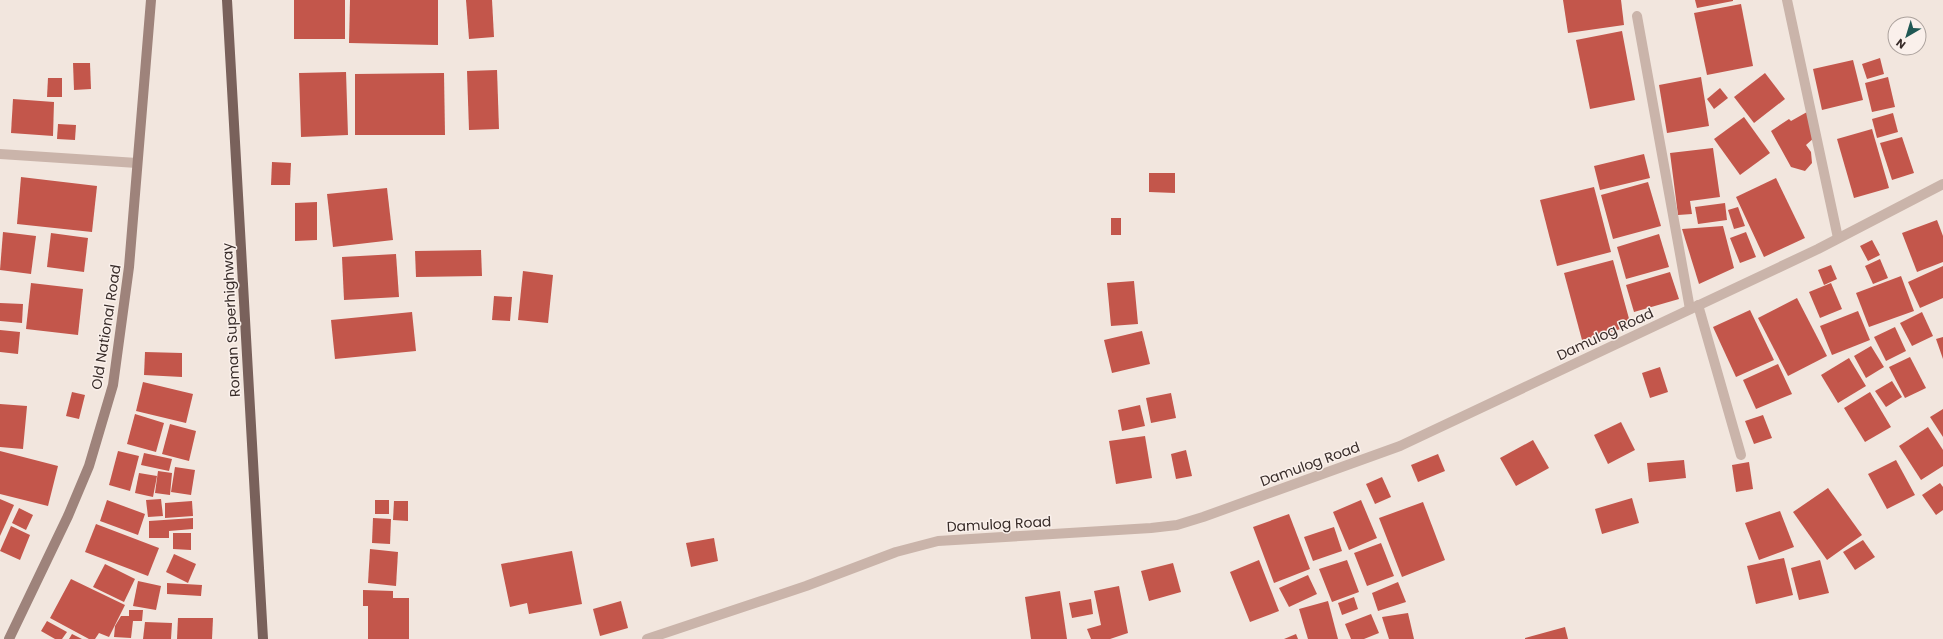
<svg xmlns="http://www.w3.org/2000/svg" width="1943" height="639" font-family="Poppins,sans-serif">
<rect width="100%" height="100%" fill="#f2e6de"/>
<g fill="#c3564b">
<rect x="294" y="0" width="51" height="39"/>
<path d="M350,0H438V45L349,43Z"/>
<path d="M466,0H492L494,37L469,39Z"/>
<path d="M1563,0H1621L1624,25L1568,33Z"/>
<path d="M1695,0H1733V1L1697,8Z"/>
<path d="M1741,4L1753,66L1707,75L1694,13Z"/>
<path d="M1622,31L1635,100L1590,109L1576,40Z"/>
<path d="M1880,58L1884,74L1867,79L1862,64Z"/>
<path d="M1853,60L1863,100L1822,110L1813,69Z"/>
<path d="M73,63H90L91,89L74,90Z"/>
<path d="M497,70L499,129L469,130L467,71Z"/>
<path d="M346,72L348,135L301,137L299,73Z"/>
<path d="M444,73L445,135H355V74Z"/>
<path d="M1765,73L1785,99L1754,123L1734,97Z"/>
<path d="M1701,77L1709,126L1667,133L1659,85Z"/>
<path d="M1888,77L1895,107L1872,112L1865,83Z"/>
<path d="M48,78H62V97H47Z"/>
<path d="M1720,88L1728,98L1714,109L1707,99Z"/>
<path d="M13,99L54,102L53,136L11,133Z"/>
<path d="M1807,112L1815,137L1806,145L1811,152L1812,163L1805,171L1791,167L1771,131L1789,119L1791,121Z"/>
<path d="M1893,113L1898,132L1877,138L1872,119Z"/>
<path d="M1744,117L1770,153L1740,175L1714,139Z"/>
<path d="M58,124L76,125L75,140L57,139Z"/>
<path d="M1872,129L1889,188L1854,198L1837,139Z"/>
<path d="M1902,137L1914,173L1892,180L1880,143Z"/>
<path d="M1713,148L1720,197L1690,201L1692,214L1678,215L1670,153Z"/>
<path d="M1644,154L1650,178L1600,190L1594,166Z"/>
<path d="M272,162L291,163L290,185H271Z"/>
<path d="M1149,173H1175V193L1149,192Z"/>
<path d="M21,177L97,186L92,232L17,224Z"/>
<path d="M1776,178L1805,238L1764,257L1736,197Z"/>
<path d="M1648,182L1661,226L1613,239L1601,195Z"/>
<path d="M1594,187L1611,252L1557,266L1540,200Z"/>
<path d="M387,188L393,240L333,247L327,194Z"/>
<path d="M317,202V240L295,241V203Z"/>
<path d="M1725,203L1727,220L1698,224L1695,207Z"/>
<path d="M1738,207L1745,226L1734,229L1728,210Z"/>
<rect x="1111" y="218" width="10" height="17"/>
<path d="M1937,220L1943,236V262L1917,272L1902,233Z"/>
<path d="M1723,226L1734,268L1699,284L1682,229Z"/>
<path d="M3,232L36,236L31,274L0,270Z"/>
<path d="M1746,232L1756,257L1740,263L1730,238Z"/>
<path d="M51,233L88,238L84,272L47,267Z"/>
<path d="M1659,234L1669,267L1626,279L1617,247Z"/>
<path d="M1872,240L1880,255L1868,261L1860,246Z"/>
<path d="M481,250L482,276L416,277L415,251Z"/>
<path d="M396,254L399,297L344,300L342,257Z"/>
<path d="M1880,259L1888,278L1873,284L1865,266Z"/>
<path d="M1613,260L1631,326L1582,340L1564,273Z"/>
<path d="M1831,265L1837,279L1824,285L1818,270Z"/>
<path d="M1943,266V298L1920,308L1908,282Z"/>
<path d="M523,271L553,275L548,323L518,320Z"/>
<path d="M1670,272L1679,299L1634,312L1626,285Z"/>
<path d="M1901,276L1914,311L1869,327L1856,293Z"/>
<path d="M1134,281L1138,324L1111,326L1107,283Z"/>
<path d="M31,283L83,289L78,335L26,329Z"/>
<path d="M1831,283L1842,309L1820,318L1809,292Z"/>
<path d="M494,296L512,297L510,321L492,320Z"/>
<path d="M1797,298L1827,356L1788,376L1758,318Z"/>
<path d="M0,303L23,304L22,323L0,321Z"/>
<path d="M1750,310L1774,360L1736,377L1713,327Z"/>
<path d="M1858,311L1870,340L1832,355L1820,326Z"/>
<path d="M412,312L416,351L335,359L331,320Z"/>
<path d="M1922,312L1933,336L1912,346L1900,323Z"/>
<path d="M1895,327L1906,351L1886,361L1874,337Z"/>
<path d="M0,330L20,332L18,354L0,352Z"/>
<path d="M1142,331L1150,364L1112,373L1104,340Z"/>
<path d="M1943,337V359L1936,339Z"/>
<path d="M1871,346L1884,367L1866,378L1854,356Z"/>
<path d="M145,352L182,353V377L144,375Z"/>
<path d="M1910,357L1926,388L1905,398L1889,367Z"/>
<path d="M1849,358L1866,386L1838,403L1821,375Z"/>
<path d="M1778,364L1792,394L1756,409L1743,380Z"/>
<path d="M1660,367L1668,392L1650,398L1642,373Z"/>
<path d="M1892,381L1902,397L1886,407L1875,391Z"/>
<path d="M143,382L193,394L186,423L136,411Z"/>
<path d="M72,392L85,395L79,419L66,416Z"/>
<path d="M1870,392L1891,427L1865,442L1844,408Z"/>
<path d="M1171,393L1176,418L1151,423L1146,398Z"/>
<path d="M0,404L27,406L23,449L0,447Z"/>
<path d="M1140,405L1145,426L1122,431L1118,410Z"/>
<path d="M1943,409V437L1930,417Z"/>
<path d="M135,414L164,423L156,452L127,444Z"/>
<path d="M1763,415L1772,438L1754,444L1745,421Z"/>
<path d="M1621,422L1635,450L1608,464L1594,435Z"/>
<path d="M170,424L196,431L189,461L162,454Z"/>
<path d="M1928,427L1943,450V466L1921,480L1899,446Z"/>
<path d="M1145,436L1152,478L1116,484L1109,441Z"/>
<path d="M1533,440L1549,468L1516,486L1500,458Z"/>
<path d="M1186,450L1192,476L1176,479L1171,454Z"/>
<path d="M0,451L58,466L48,506L0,494Z"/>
<path d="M118,451L139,456L130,491L109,485Z"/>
<path d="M144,453L172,459L169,471L141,465Z"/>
<path d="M1438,454L1445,471L1418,482L1411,465Z"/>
<path d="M1684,460L1686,478L1649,482L1647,463Z"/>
<path d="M1896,460L1915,495L1887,509L1868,474Z"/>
<path d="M1749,462L1753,489L1736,492L1732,465Z"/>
<path d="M175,467L195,470L191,495L171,492Z"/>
<path d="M158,471L172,473L170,495L155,493Z"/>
<path d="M139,473L157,476L153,497L135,493Z"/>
<path d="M1382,477L1391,497L1375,504L1366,484Z"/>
<path d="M1940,483L1943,487V510L1936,515L1922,495Z"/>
<path d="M1828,488L1862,535L1827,560L1793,512Z"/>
<path d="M1632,498L1639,523L1602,534L1595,509Z"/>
<path d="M0,499L14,505L0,536Z"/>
<path d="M161,499L163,516L148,517L146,500Z"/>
<path d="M107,500L145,514L138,535L100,521Z"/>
<rect x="375" y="500" width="14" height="14"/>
<path d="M1361,500L1377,538L1349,550L1333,512Z"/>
<path d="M192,501L193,516L165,518V503Z"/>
<path d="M394,501H408V521L393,520Z"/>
<path d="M1423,502L1445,560L1402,577L1379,518Z"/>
<path d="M19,508L33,515L26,530L12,523Z"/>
<path d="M1780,511L1794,547L1759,560L1745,523Z"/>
<path d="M1289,514L1310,569L1274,583L1253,527Z"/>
<path d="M193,518V529L169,531V538H149V521Z"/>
<path d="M373,518L391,519L390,544L372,543Z"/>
<path d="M96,524L159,548L148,576L85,552Z"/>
<path d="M11,526L30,535L20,560L0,551Z"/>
<path d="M1334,527L1342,551L1313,561L1304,537Z"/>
<path d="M173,533H191V550L173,549Z"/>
<path d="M714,538L718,561L691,567L686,543Z"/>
<path d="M1863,540L1875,557L1855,570L1843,552Z"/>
<path d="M1381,543L1394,576L1367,586L1354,553Z"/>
<path d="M370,549L398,552L396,586L368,583Z"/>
<path d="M572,551L582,604L529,614L527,603L510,607L501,564Z"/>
<path d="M174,554L196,564L188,583L166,572Z"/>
<path d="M1784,558L1793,595L1756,604L1747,566Z"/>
<path d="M1259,560L1279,611L1250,622L1230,572Z"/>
<path d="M1347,560L1359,592L1332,602L1319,569Z"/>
<path d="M1820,560L1829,593L1799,600L1791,568Z"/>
<path d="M1173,563L1181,592L1149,601L1141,571Z"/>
<path d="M105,564L135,579L124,602L93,587Z"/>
<path d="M1308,575L1317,594L1289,607L1279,588Z"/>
<path d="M71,579L125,605L109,637L99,633L95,639H89L50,618Z"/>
<path d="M138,581L161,586L156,610L133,606Z"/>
<path d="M1398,582L1406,602L1378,611L1372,593Z"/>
<path d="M167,583L202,585L201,596L167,594Z"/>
<path d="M1119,586L1128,633L1110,639H1091L1087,629L1101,625L1094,591Z"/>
<path d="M363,590L393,591V598H409V639H368V606H363Z"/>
<path d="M1060,591L1067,639H1031L1025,597Z"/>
<path d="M1354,597L1358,609L1342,615L1338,603Z"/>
<path d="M1091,599L1093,614L1072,618L1069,603Z"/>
<path d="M621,601L628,628L600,636L593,609Z"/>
<path d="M1328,601L1338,639H1308L1299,609Z"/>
<path d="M129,610H143L142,621H133L131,638L114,637L115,626L121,616H129Z"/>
<path d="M1408,613L1414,639H1389L1382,617Z"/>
<path d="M1371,614L1379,633L1364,639H1351L1345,624Z"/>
<path d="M178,618H213L212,639H177Z"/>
<path d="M47,621L67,632L62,639H55L41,631Z"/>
<path d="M145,622L172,623L171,639H143Z"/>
<path d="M1565,627L1568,639H1525V638Z"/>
<path d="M72,634L82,639H69Z"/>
<path d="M1296,634L1298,639H1284Z"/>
</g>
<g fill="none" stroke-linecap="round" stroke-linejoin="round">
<g stroke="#cab4aa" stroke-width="10">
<path d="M1787,0L1838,238"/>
<path d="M1698,305L1741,455"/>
</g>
<g stroke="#cab4aa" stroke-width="10">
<path d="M1637,16L1690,309"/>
<path d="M0,154L137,163"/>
<path d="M647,639L806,586L896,552L938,541L1151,528L1177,525L1203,517L1400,446L1818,249L1943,184"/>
</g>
<path stroke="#9e837b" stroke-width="10" d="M9,639L68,516L89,466L113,385L129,267L151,0"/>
<path stroke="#79615b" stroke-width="10" d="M227,0L263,639"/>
</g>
<g text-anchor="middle" stroke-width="3" stroke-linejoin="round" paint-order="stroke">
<g font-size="14" fill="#382c29" stroke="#faf0eb">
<text transform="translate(231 320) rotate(-93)" y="5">Roman Superhighway</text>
<text transform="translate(106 327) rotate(-81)" y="5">Old National Road</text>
<text transform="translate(1605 334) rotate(-25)" y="5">Damulog Road</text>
<text transform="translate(1310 464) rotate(-20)" y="5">Damulog Road</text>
<text transform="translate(999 524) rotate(-3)" y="5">Damulog Road</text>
</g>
</g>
<g transform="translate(1907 36) rotate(218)"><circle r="19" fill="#faf0eb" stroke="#aca29d"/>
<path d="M0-3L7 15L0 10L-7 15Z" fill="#205854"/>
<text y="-6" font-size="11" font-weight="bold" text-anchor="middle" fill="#382c29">N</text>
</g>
</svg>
